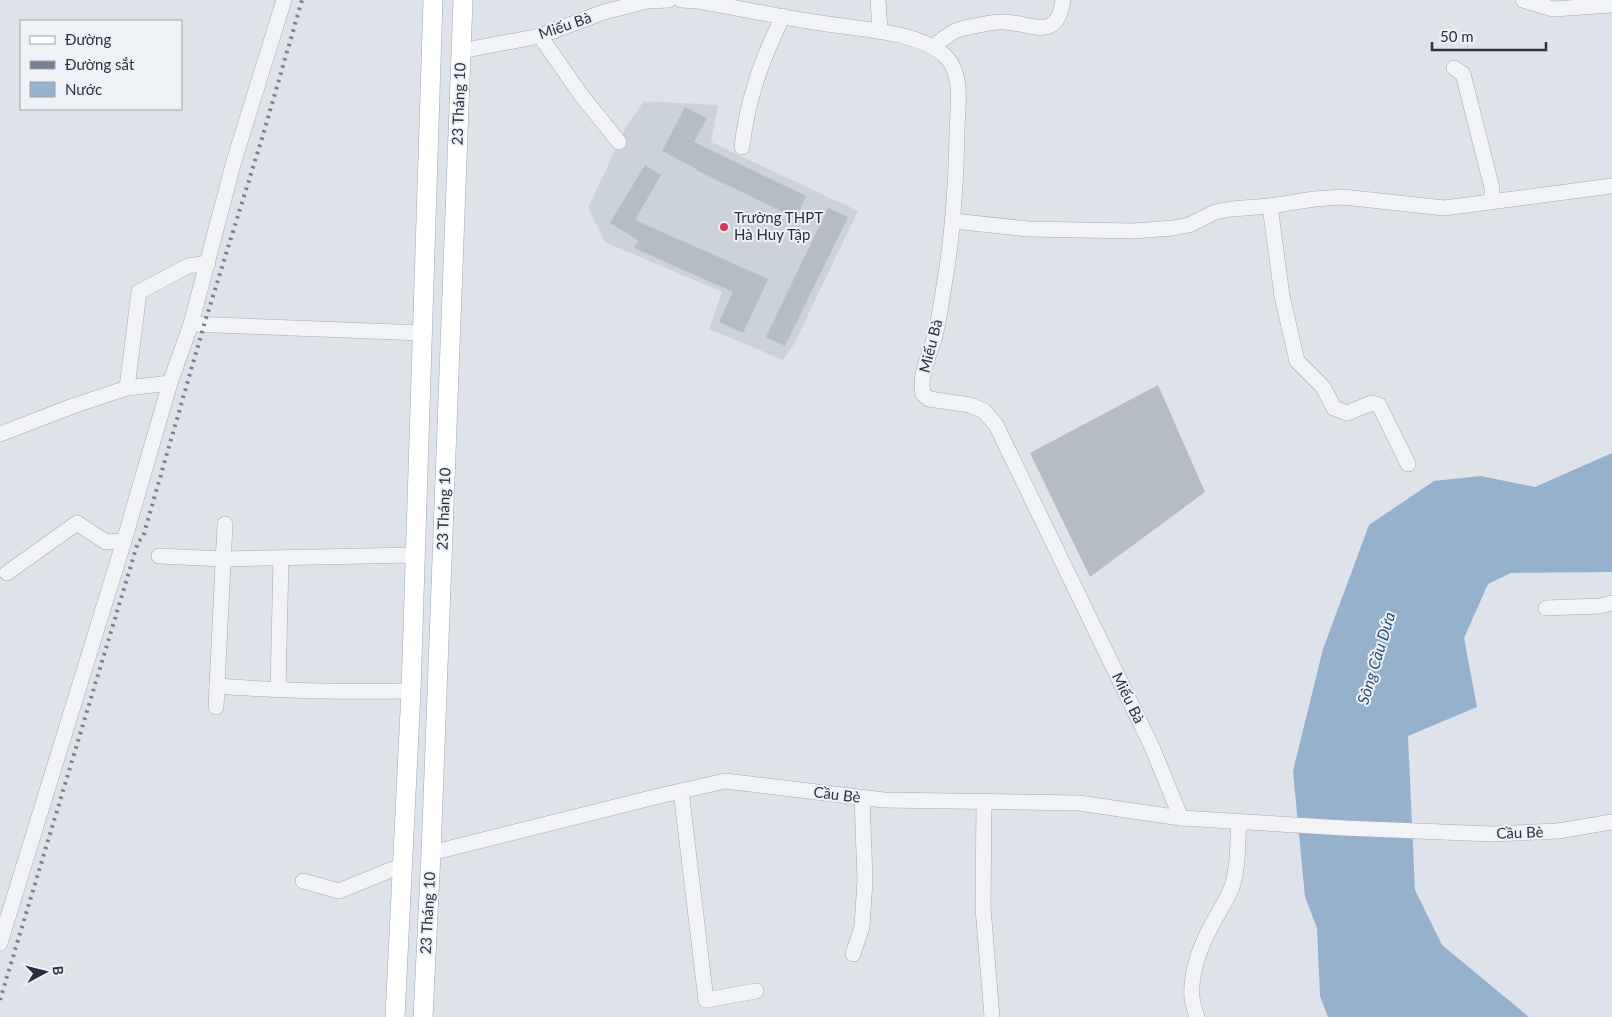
<svg xmlns="http://www.w3.org/2000/svg" width="1612" height="1017" font-family="Lato,sans-serif">
<rect width="100%" height="100%" fill="#dee3e9"/>
<path fill="#ccd2db" d="M644,101L718,105L711,142L858,211L794,344L783,360L709,329L722,292L605,242L588,208L626,127Z"/>
<path fill="#96b1cc" d="M1612,453V572L1511,573L1488,584L1464,638L1477,707L1408,736L1415,890L1442,945L1529,1017H1328L1320,996L1317,928L1305,897L1293,771L1323,649L1369,525L1434,481L1481,476L1535,487Z"/>
<g fill="#b5bcc6">
<path d="M685,107L707,118L694,142L806,196L796,218L696,170L697,169L662,151Z"/>
<path d="M645,165L661,175L635,220L768,279L743,333L719,322L733,292L634,248L638,240L610,223Z"/>
<path d="M828,208L848,217L785,346L766,337Z"/>
<path d="M1158,385L1205,492L1090,577L1030,453Z"/>
</g>
<g fill="none" stroke-linecap="round" stroke-linejoin="round">
<defs>
<g id="minor">
<path d="M681,0L698,1C739,8 780,17 821,23C856,29 922,31 947,58C964,77 957,109 957,132C956,184 953,235 944,286C941,304 939,322 934,339C929,356 919,375 923,394L929,399L970,405L984,411L996,425L1152,747L1181,818"/>
<path d="M878,0L880,31"/>
<path d="M1523,0L1553,9L1612,5"/>
<path d="M540,36L581,95L619,142"/>
<path d="M933,46C940,41 947,36 955,31C961,28 997,21 1004,22C1032,23 1057,43 1063,0"/>
<path d="M461,51L540,36L604,12L647,1L669,0"/>
<path d="M1454,68L1463,74L1492,188V202"/>
<path d="M742,147C747,100 762,59 783,16"/>
<path d="M1270,206L1282,296L1297,361L1323,387L1334,408L1347,413L1372,403L1379,405L1408,464"/>
<path d="M954,221L1028,229L1133,231L1173,228L1189,225L1215,212L1231,209L1270,206L1314,199L1343,197L1444,208L1612,186"/>
<path d="M191,324L422,333"/>
<path d="M127,388L139,292L188,266L208,263"/>
<path d="M0,434L73,406L127,388L170,383"/>
<path d="M159,556L224,559L415,555"/>
<path d="M7,573L77,523L106,542L124,541"/>
<path d="M1546,608L1600,606L1612,603"/>
<path d="M217,686C282,691 346,692 411,691"/>
<path d="M278,690L281,558"/>
<path d="M216,707L225,524"/>
<path d="M681,791L706,1000L756,991"/>
<path d="M984,802L983,908L992,1017"/>
<path d="M431,853L659,796L725,781L884,800L1079,803L1181,818L1344,828L1492,834L1558,831L1612,822"/>
<path d="M303,881L339,891L403,865"/>
<path d="M0,943L124,541L170,383L191,324L234,161L284,0"/>
<path d="M853,954L862,927L865,880L862,798"/>
<path d="M1197,1017C1195,1011 1193,1004 1192,998C1190,971 1201,944 1214,921C1220,910 1227,899 1232,887C1239,864 1237,845 1239,822"/>
</g>
<g id="major">
<path d="M395,1017L411,691L433,0"/>
<path d="M423,1017L431,853L463,0"/>
</g>
</defs>
<use href="#minor" stroke="#a3aab3" stroke-width="16"/>
<use href="#major" stroke="#9ca7b6" stroke-width="20"/>
<use href="#minor" stroke="#f1f3f7" stroke-width="15"/>
<use href="#major" stroke="#fff" stroke-width="19"/>
<path stroke="#768294" stroke-width="4" stroke-dasharray="2.5 5" stroke-linecap="butt" d="M0,1000L138,542L143,537L204,325L263,135L302,0"/>
</g>
<circle fill="#d93852" stroke="#eef1f6" stroke-width="2" cx="724" cy="227" r="5"/>
<g text-anchor="middle" stroke-width="4" stroke-linejoin="round" paint-order="stroke">
<g font-size="15" fill="#263041" stroke="#eef1f6">
<text transform="translate(565 26) rotate(-19)" y="5">Miếu Bà</text>
<text transform="translate(459 104) rotate(-88)" y="5">23 Tháng 10</text>
<text transform="translate(931 346) rotate(-76)" y="5">Miếu Bà</text>
<text transform="translate(444 509) rotate(-88)" y="5">23 Tháng 10</text>
<text transform="translate(1128 698) rotate(64)" y="5">Miếu Bà</text>
<text transform="translate(837 795) rotate(7)" y="5">Cầu Bè</text>
<text transform="translate(1520 833) rotate(-2)" y="5">Cầu Bè</text>
<text transform="translate(428 913) rotate(-87)" y="5">23 Tháng 10</text>
</g>
<g font-size="15" fill="#263041" stroke="#eef1f6" text-anchor="start">
<text x="734" y="223">Trường THPT<tspan x="734" dy="17">Hà Huy Tập</tspan></text>
</g>
<g font-size="16" font-style="italic" fill="#2d5079" stroke="#eef1f6">
<text transform="translate(1376 658) rotate(-73)" y="6">Sông Cầu Dứa</text>
</g>
</g>
<rect x="20" y="20" width="162" height="90" fill="#eef1f6" stroke="#9ea4ae"/>
<rect x="30" y="36" width="25" height="8" fill="#ffffff" stroke="#9ea4ae"/>
<text x="65" y="45" font-size="15" fill="#263041">Đường</text>
<rect x="30" y="61" width="25" height="8" fill="#768294" stroke="#9ea4ae"/>
<text x="65" y="70" font-size="15" fill="#263041">Đường sắt</text>
<rect x="30" y="82" width="25" height="15" fill="#96b1cc" stroke="#9ea4ae"/>
<text x="65" y="95" font-size="15" fill="#263041">Nước</text>
<g transform="translate(45 972) rotate(83)" stroke="#eef1f6" stroke-width="4" paint-order="stroke">
<path d="M0-4L9 19L0 12L-9 19Z" fill="#263041"/>
<text y="-8" font-size="14" font-weight="bold" text-anchor="middle" fill="#263041">B</text>
</g>
<path d="M1432 42v8h114v-8" fill="none" stroke="#263041" stroke-width="2.5"/>
<text x="1440" y="42" font-size="15" fill="#263041" stroke="#eef1f6" stroke-width="4" paint-order="stroke">50 m</text>
</svg>
